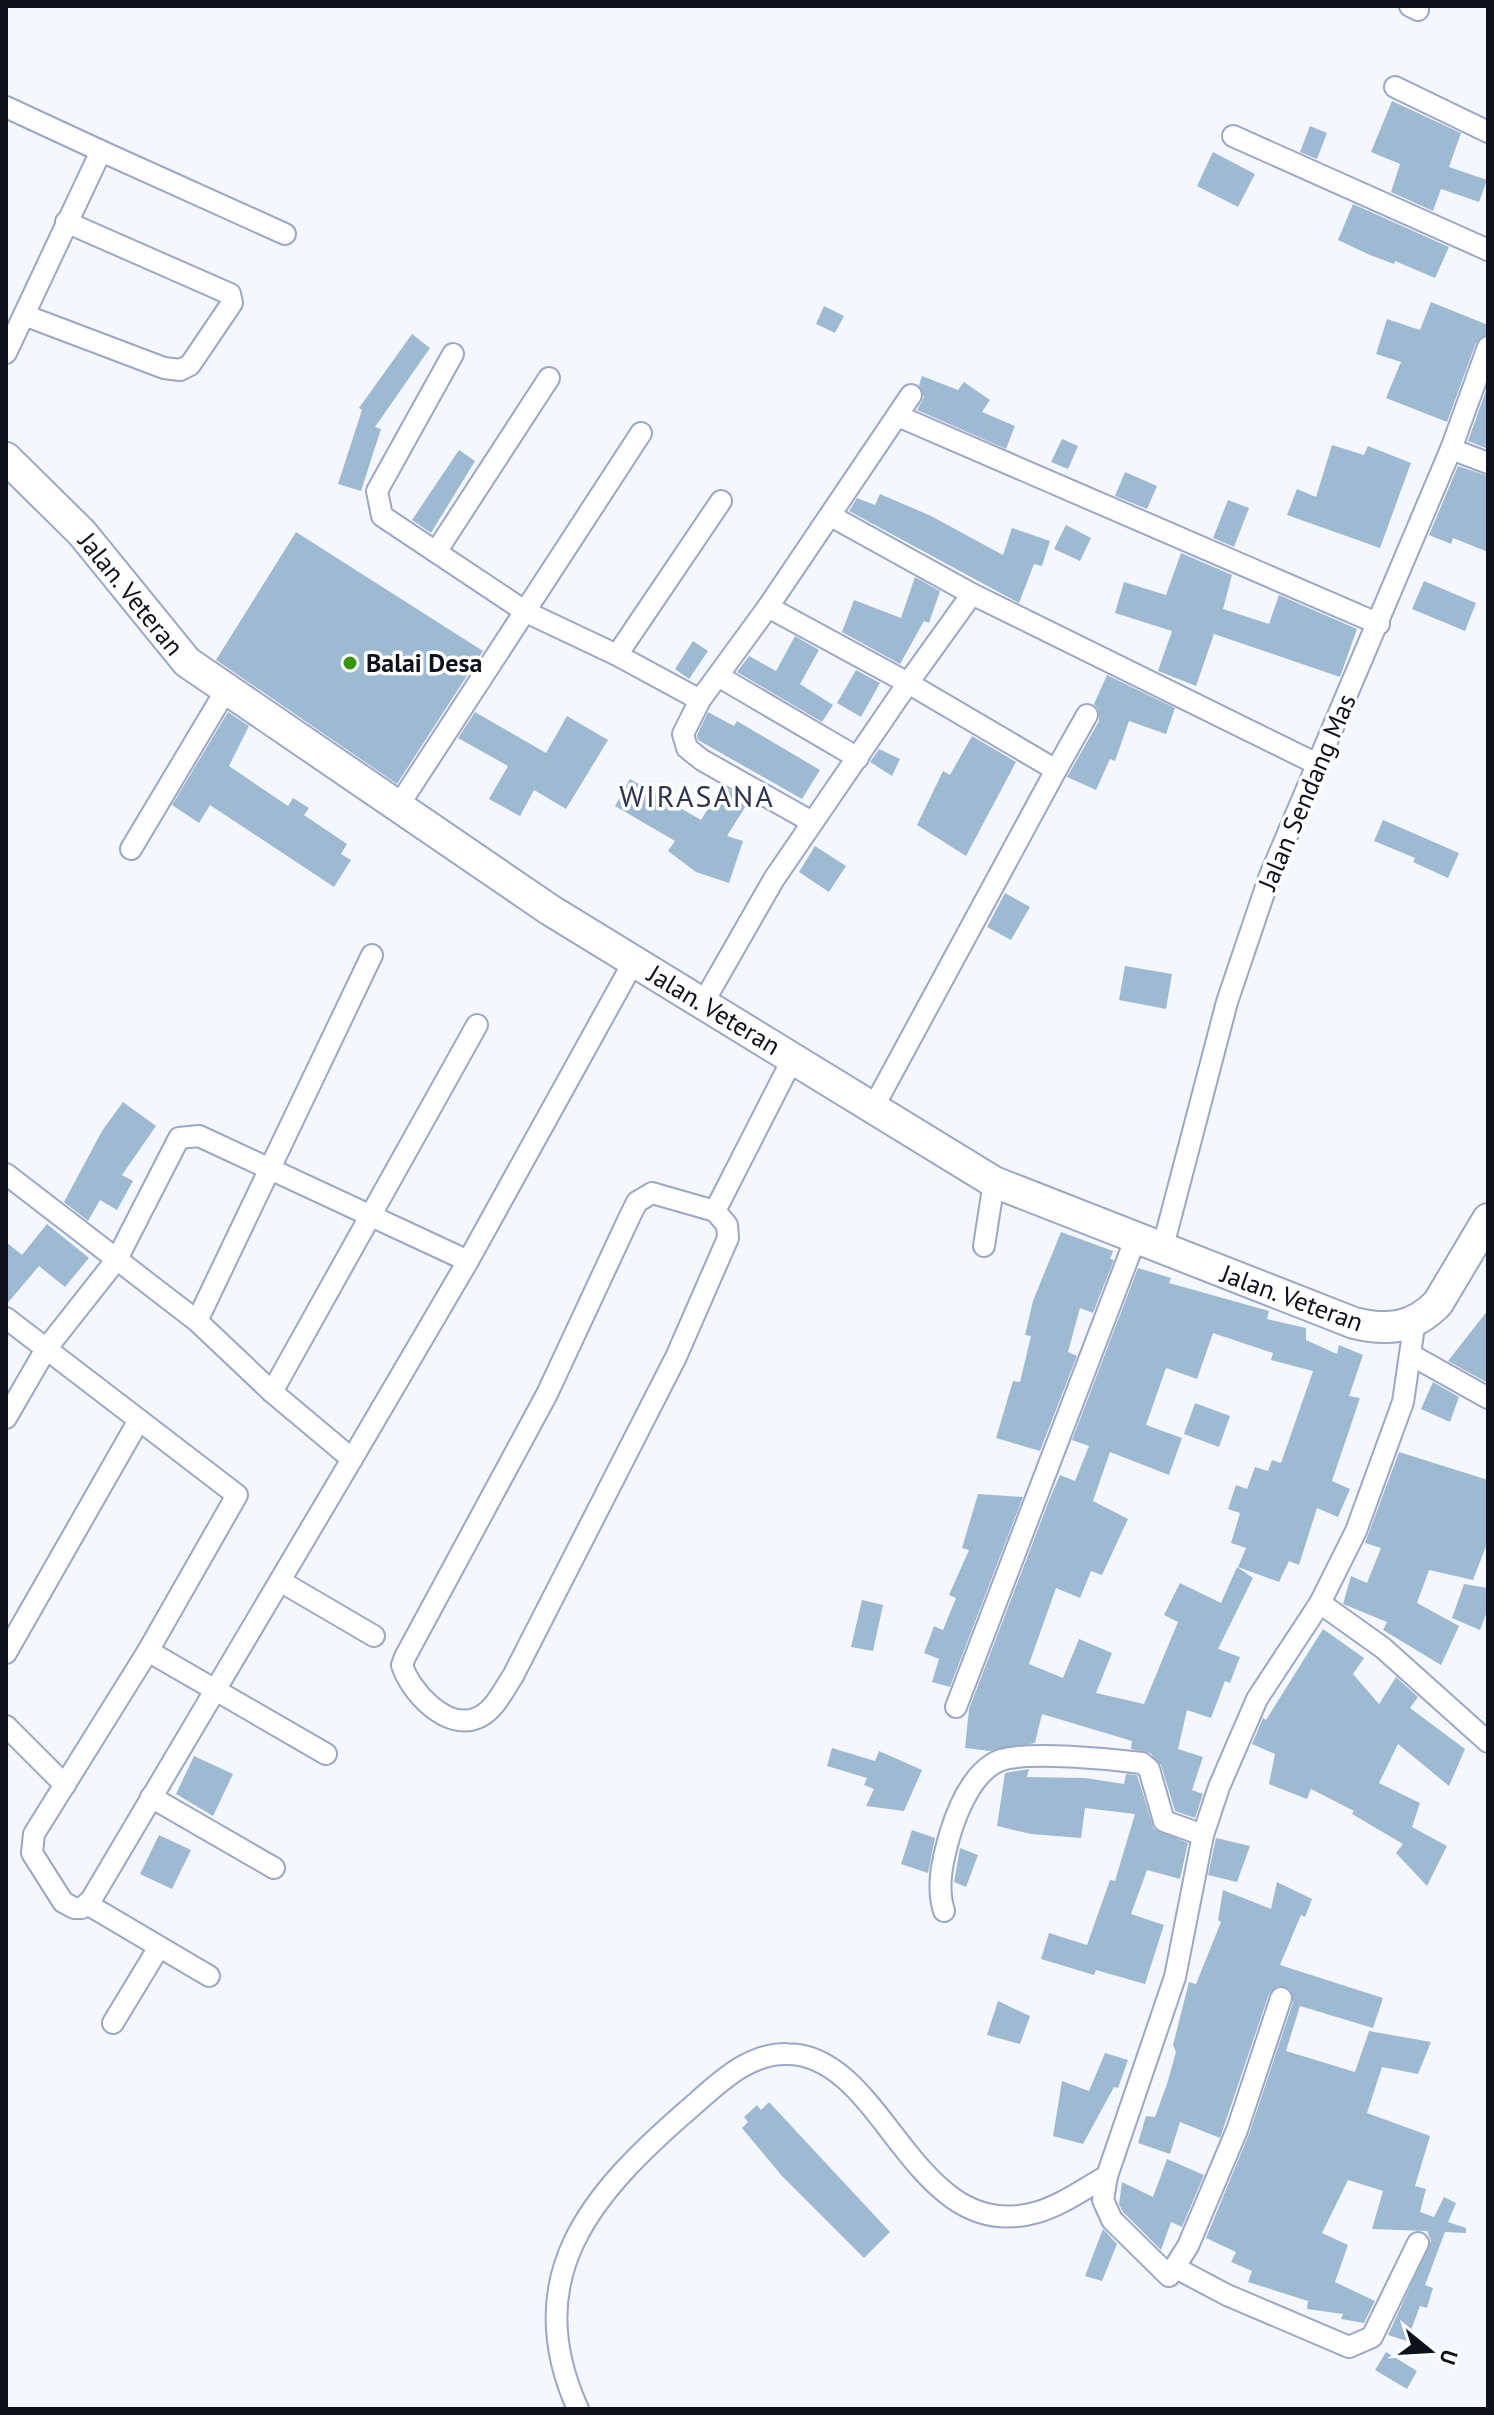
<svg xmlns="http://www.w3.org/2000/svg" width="1494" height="2415" font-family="'PT Sans',sans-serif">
<rect width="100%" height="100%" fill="#f4f7fe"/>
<g fill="#9ebad3">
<path d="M1392,101L1461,133L1449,167L1487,180L1479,202L1441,189L1433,211L1391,192L1400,164L1371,152Z"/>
<path d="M1310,126L1327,133L1317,159L1300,152Z"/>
<path d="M1213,152L1255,174L1238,207L1197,186Z"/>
<path d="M1353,204L1449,247L1435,278L1395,261L1394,264L1370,255L1338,240Z"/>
<path d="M1431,302L1488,325V334L1476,343L1447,422L1386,398L1401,362L1376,354L1387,319L1420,330Z"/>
<path d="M824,306L844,316L835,333L816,324Z"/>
<path d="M412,334L430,348L375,427L381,429L361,491L338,484L362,410L359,408Z"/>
<path d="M922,376L958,390L964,382L990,400L982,412L1015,426L1006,449L917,410L924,397L919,385Z"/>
<path d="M1488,385V449L1468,441Z"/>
<path d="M1062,439L1078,446L1068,469L1051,462Z"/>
<path d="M1332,445L1364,455L1368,446L1411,463L1380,548L1287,515L1297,489L1316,497Z"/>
<path d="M459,450L475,461L431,533L412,520Z"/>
<path d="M1458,466L1488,476V552L1453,538L1451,544L1429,535Z"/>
<path d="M1125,472L1157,486L1147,509L1115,496Z"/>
<path d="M880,494L931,516L1003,555L1012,528L1050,541L1042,566L1034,564L1019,603L849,511L857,498L875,505Z"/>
<path d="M1228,500L1249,508L1234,547L1213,538Z"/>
<path d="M1066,525L1091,538L1080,561L1054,549Z"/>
<path d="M296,532L483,651L397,784L216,660Z"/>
<path d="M1181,553L1232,575L1223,609L1269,624L1279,595L1357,629L1340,677L1214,634L1196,686L1158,671L1172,631L1115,613L1124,582L1166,595Z"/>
<path d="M915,577L940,591L929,623L924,621L900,664L842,632L854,600L901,618Z"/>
<path d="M1424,581L1476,603L1465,631L1412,609Z"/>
<path d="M795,636L819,650L800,684L833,705L822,722L737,672L749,656L776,671Z"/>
<path d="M693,641L708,651L689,679L675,669Z"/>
<path d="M856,670L880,683L861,717L837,703Z"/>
<path d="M1107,675L1175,708L1166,734L1129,721L1115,761L1110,759L1096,790L1067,777L1099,721L1098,709L1094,704Z"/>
<path d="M228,712L249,726L229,766L288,806L293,798L309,808L304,815L347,844L341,854L351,860L334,887L210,805L199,823L172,805Z"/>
<path d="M475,712L546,753L567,716L608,740L566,809L534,790L520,816L489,799L508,766L458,738Z"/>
<path d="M708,712L734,726L737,721L820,770L802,799L698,740L697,735Z"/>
<path d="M972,736L1016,762L966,856L917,825L943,771L950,775Z"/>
<path d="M879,749L900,759L892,776L870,762Z"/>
<path d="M630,779L701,820L722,786L749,801L727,836L743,841L729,883L696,872L668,851L675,841L615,806Z"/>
<path d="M1383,820L1459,853L1448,878L1413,862L1415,858L1374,841Z"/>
<path d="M815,846L846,866L829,892L799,872Z"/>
<path d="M1005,893L1030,907L1011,940L987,927Z"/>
<path d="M1125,966L1172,974L1166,1009L1119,1000Z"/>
<path d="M123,1102L156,1126L122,1175L133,1181L117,1210L100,1200L88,1221L64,1202L102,1131Z"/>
<path d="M47,1224L89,1258L65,1287L39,1266L6,1305V1242L22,1255Z"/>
<path d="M1061,1232L1113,1251L1110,1259L1114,1260L1093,1313L1080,1308L1068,1352L1077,1356L1040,1451L996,1438L1013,1381L1020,1382L1031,1336L1025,1335L1033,1301Z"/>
<path d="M1138,1268L1171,1278L1169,1283L1269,1311L1267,1319L1306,1328V1340L1337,1354L1339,1345L1363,1355L1349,1396L1360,1398L1332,1481L1350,1489L1338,1517L1317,1508L1299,1565L1289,1561L1279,1582L1238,1567L1246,1548L1231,1543L1240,1513L1228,1509L1236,1485L1247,1489L1255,1467L1268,1471L1272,1460L1281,1463L1313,1371L1271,1360L1273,1353L1213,1333L1197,1379L1166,1368L1146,1425L1182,1438L1169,1475L1110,1452L1093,1501L1128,1519L1102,1575L1091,1571L1080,1598L1056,1588L1029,1664L1063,1678L1079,1639L1112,1653L1096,1693L1144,1704L1178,1622L1164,1615L1180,1583L1221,1603L1237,1567L1253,1578L1218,1649L1240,1657L1230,1683L1225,1681L1211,1718L1187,1710L1178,1749L1203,1757L1192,1790L1203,1794L1195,1818L1175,1811L1161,1765L1150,1753L1131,1749L1132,1741L1042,1714L1035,1743L990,1751L965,1748L969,1709L1050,1498L1060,1475L1075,1481L1089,1446L1072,1440Z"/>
<path d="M1488,1310V1383L1448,1361Z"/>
<path d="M1433,1382L1459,1397L1450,1422L1421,1409Z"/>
<path d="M1195,1403L1230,1416L1219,1447L1184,1434Z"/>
<path d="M1399,1452L1488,1480V1541L1473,1580L1429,1570L1417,1603L1459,1626L1441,1665L1383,1630L1387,1622L1343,1604L1351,1576L1367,1583L1381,1548L1365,1543Z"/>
<path d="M978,1494L1023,1497L950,1687L932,1682L939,1659L924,1653L934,1626L943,1630L956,1598L949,1595L969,1550L962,1548Z"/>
<path d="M1464,1584L1488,1588V1609L1480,1630L1452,1618Z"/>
<path d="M862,1600L883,1605L873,1651L851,1647Z"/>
<path d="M1323,1629L1364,1658L1353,1674L1379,1704L1396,1677L1418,1697L1410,1708L1465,1749L1449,1786L1398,1744L1379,1783L1420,1803L1412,1827L1447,1846L1427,1886L1396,1853L1403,1844L1352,1814L1354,1811L1311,1789L1307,1799L1269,1784L1275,1754L1252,1744L1263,1718L1266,1720Z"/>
<path d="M832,1748L875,1761L879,1751L922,1770L904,1811L866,1806L874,1789L864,1785L867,1778L827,1766Z"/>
<path d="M194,1756L233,1774L213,1816L176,1794Z"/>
<path d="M1029,1769L1027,1777L1085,1778L1124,1784L1126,1774L1137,1775L1154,1829L1188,1843L1180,1879L1147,1870L1131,1914L1164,1925L1145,1984L1096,1970L1094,1975L1041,1959L1049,1933L1087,1945L1110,1880L1115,1881L1135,1814L1085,1808L1081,1838L1031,1834L997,1826L1005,1773Z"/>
<path d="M912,1830L935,1838L928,1873L901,1864Z"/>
<path d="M159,1835L191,1850L172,1889L140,1874Z"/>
<path d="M1216,1838L1250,1846L1237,1882L1208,1875Z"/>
<path d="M960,1848L978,1855L966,1887L954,1882Z"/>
<path d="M1277,1882L1312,1899L1305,1917L1301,1915L1280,1965L1383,1998L1373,2028L1300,2006L1286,2051L1355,2072L1369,2031L1431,2042L1418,2074L1382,2067L1367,2113L1430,2136L1415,2186L1426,2189L1420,2212L1434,2217L1444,2197L1456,2203L1448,2222L1466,2228V2233L1445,2232L1425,2285L1433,2288L1427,2308L1420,2306L1407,2341L1388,2335L1431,2241L1427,2231L1372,2229L1383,2191L1348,2180L1322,2233L1348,2245L1335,2282L1375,2301L1364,2323L1341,2319L1343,2314L1307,2309L1308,2301L1248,2282L1252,2271L1231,2262L1236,2252L1206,2238L1249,2134L1293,2002L1290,1989L1278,1986L1269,1994L1220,2138L1180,2122L1170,2154L1138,2143L1146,2116L1155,2117L1167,2084L1176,2052L1173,2045L1189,1982L1196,1984L1221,1922L1218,1920L1223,1890L1271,1909Z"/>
<path d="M998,2001L1030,2016L1020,2044L987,2035Z"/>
<path d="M1105,2053L1128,2060L1118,2088L1114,2087L1083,2144L1053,2136L1062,2081L1089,2091Z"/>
<path d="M769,2102L890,2232L864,2258L782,2176L742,2128L748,2122L744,2117L757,2105L761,2110Z"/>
<path d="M1167,2159L1204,2175L1182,2227L1171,2222L1161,2250L1123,2212L1119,2204L1122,2182L1153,2197Z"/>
<path d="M1103,2229L1117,2244L1102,2281L1085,2276Z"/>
<path d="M1386,2352L1417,2371L1407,2389L1375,2370Z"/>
</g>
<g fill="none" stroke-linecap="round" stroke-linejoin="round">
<defs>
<g id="street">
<path d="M1410,6L1418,10"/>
<path d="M1395,87L1488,132"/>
<path d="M6,107L101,151"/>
<path d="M1233,136L1488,250"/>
<path d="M24,315L164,368L180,370L190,365L232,303L230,294L66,222"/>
<path d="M6,353L101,151L285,234"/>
<path d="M549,378L436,552L526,612L617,655L700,700L768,607L911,395"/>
<path d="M898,416L1379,624"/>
<path d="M1451,449L1488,463"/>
<path d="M831,516L972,594L1317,764"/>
<path d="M436,552L382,516L377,491L453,354"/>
<path d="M972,594L908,683L1056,770L1087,715"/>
<path d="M617,655L721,501"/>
<path d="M718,676L858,758"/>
<path d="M700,700L683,734L687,748L702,760L812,822"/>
<path d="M397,808L641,433"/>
<path d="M131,849L226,690"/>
<path d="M372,955L197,1321L272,1392L352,1459L468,1261L634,961"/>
<path d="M703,1003L774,879L908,683L768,607"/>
<path d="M873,1108L1056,770"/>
<path d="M6,1174L197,1321"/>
<path d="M715,1211L652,1193L637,1202L630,1216L547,1394L405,1657L402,1665C410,1691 446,1731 477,1718C494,1712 504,1689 513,1676L676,1357L728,1238L727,1225L715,1211L793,1058"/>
<path d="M984,1246L994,1182"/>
<path d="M1162,1250L1227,1002L1269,878L1451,449L1488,347"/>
<path d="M6,1318L237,1495L148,1651L34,1834L32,1853L63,1902L74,1908H82L91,1900L352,1459"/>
<path d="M1413,1356L1488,1398"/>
<path d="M272,1392L477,1025"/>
<path d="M6,1418L46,1349L117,1259L179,1138L199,1136L468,1261"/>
<path d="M280,1581L374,1636"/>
<path d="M1320,1603L1383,1648L1488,1742"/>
<path d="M148,1651L326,1754"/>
<path d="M6,1653L139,1420"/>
<path d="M956,1707L1135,1240"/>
<path d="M6,1726L65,1785"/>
<path d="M151,1797L274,1868"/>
<path d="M87,1904L209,1976"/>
<path d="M944,1911C936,1885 943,1859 950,1834C958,1808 974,1770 1001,1760C1029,1751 1111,1759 1142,1763L1149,1769L1164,1821L1203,1835"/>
<path d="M1281,1998L1237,2130L1188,2246L1169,2276L1112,2220L1103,2200L1107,2176L1175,1977L1203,1835L1219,1787L1257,1699L1320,1603L1356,1531L1403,1402L1415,1320"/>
<path d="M113,2023L159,1947"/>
<path d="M1176,2268L1227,2295L1349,2347L1372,2337L1418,2243"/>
<path d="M578,2409C518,2276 592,2193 689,2109C717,2085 747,2053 787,2054C886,2054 913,2249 1038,2212C1062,2205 1085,2188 1107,2176"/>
</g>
<path id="secondary" d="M6,458L82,533L187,662L550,910L994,1182L1354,1323C1387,1331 1413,1329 1438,1303L1488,1219"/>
</defs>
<use href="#street" stroke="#9ca7c6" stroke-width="24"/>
<use href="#secondary" stroke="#9ca7c6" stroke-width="34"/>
<use href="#street" stroke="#fff" stroke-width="20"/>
<use href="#secondary" stroke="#fff" stroke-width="30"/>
</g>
<circle fill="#3a940a" stroke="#fff" stroke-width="3" cx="350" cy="663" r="8"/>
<g text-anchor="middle" stroke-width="7" stroke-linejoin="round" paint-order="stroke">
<g font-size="26" fill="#0e111c" stroke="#fff">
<text transform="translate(131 594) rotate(51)" y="9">Jalan. Veteran</text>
<text transform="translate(1307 792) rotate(-67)" y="9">Jalan Sendang Mas</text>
<text transform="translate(714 1010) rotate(31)" y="9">Jalan. Veteran</text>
<text transform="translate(1292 1298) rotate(20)" y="9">Jalan. Veteran</text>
</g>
<g font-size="26" font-weight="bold" fill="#0e111c" stroke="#fff" text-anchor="start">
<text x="366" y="672">Balai Desa</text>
</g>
<g font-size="30" letter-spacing="2" fill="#2d354f" stroke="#fff">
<text x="697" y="807">WIRASANA</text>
</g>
</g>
<rect width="1494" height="2415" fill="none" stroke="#0e111c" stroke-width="16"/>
<g transform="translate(1430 2351) rotate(108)" stroke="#ffffff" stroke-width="6" paint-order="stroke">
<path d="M0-6L14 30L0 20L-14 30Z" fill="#0e111c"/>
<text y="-12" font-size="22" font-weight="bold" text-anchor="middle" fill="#0e111c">U</text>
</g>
</svg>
